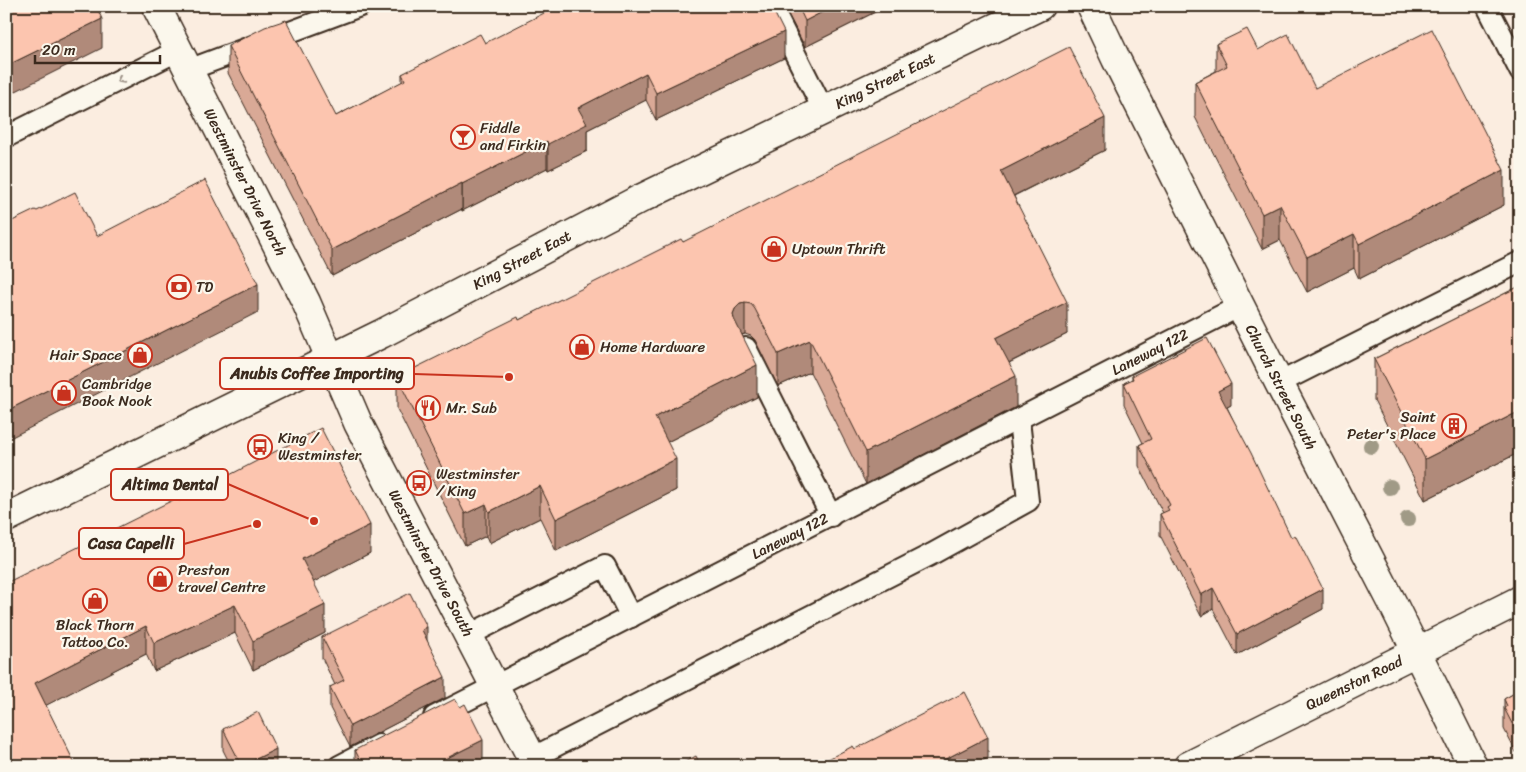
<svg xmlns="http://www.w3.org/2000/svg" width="1526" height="772" font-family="Sriracha,sans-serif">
<rect width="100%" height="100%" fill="#fbede0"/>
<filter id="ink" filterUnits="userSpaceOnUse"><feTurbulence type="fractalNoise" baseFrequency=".02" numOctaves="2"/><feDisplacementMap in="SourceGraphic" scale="10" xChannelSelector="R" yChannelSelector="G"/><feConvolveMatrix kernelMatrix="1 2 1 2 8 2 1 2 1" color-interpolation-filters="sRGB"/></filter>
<g filter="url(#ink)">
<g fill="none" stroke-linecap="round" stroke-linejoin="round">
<defs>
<g id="service">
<path d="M771,6L824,111"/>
<path d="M1487,6L1520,71"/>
<path d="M188,70L360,6"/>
<path d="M6,137L179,50"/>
<path d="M746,348L831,516"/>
<path d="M1279,383L1520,262"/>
<path d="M469,635L605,566L631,617"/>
<path d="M434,717L1240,306"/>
<path d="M532,758L932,554L1028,501L1019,420"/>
<path d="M339,766L379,745"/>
</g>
<g id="minor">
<path d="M156,6L306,302L358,423L536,766"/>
<path d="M1091,6L1116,59L1279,383L1394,606L1473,766"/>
<path d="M1188,766L1520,600"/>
</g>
<path id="secondary" d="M6,518L381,334L642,198L1040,6"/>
</defs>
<use href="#service" stroke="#3b2a1e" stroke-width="24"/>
<use href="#minor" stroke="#3b2a1e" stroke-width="31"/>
<use href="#secondary" stroke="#3b2a1e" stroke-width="31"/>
<use href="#service" stroke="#fbf7ec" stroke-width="20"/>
<use href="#minor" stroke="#fbf7ec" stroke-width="28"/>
<use href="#secondary" stroke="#fbf7ec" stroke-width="28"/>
</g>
<g fill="#a09a86">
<circle cx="1371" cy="446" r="8"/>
<circle cx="1390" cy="487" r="8"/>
<circle cx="1408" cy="519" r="8"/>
</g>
<g fill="#d9a996" stroke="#3b2a1e">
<path d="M784,6H887L805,47Z"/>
<path d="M485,43L784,58L656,120L646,100L587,130V151L548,170L547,168L462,211V209L332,276L228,73V46L336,116L402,82V74Z"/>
<path d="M1216,44L1258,50L1315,88L1504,205L1359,279L1354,268L1307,292L1280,240L1262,249L1195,117V82L1216,71Z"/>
<path d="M1105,150L1014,196L1067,334L1009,363L1016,407L866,484L810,372L778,386L755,340L751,336L745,334L742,335L757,397L667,442L676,490L556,551L540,518L489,543L486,536L465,546L397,409V377L519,320L683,242Z"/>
<path d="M1520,286V452L1425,500L1374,400V359Z"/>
<path d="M1132,376L1231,405L1227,407L1323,609L1237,655L1213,609L1201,616L1160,535V514L1163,513L1139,466V445L1143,443L1124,404V383L1132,379Z"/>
<path d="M179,501L370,553L313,582L325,633L253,670L235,633L154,671L146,654L46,705L6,766Z"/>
<path d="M322,637L427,640L445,698L350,747L330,708V687L335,685L322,658Z"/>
<path d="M1520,690V760L1504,729V699Z"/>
<path d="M223,729L276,766H231L223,750Z"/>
<path d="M355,750L483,761L474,766H355Z"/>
</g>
<g fill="#b08a7a" stroke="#3b2a1e">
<path d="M834,6H887L805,47V21Z"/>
<path d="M102,19V48L6,96V66Z"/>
<path d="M784,32V58L656,120V93Z"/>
<path d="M646,73V100L587,130V151L548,170V144L578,108Z"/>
<path d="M1105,118V150L1001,202V171Z"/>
<path d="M547,141V168L462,211V184Z"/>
<path d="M1504,170V205L1359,279V244Z"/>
<path d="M462,183V209L332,276V250Z"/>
<path d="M1280,205V240L1262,249V214Z"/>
<path d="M1354,234V268L1307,292V257Z"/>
<path d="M258,284V312L6,440V411Z"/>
<path d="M1067,302V334L996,369V338Z"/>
<path d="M745,303V334L740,335L735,340L733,314L735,309L740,304Z"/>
<path d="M810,340V372L778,386V354Z"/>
<path d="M757,365V397L655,448V417Z"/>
<path d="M1016,376V407L866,484V452Z"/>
<path d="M1231,384V405L1218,412V391Z"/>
<path d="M1520,411V452L1425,500V459Z"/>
<path d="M676,459V490L556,551V519Z"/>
<path d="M540,486V518L489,543V512Z"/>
<path d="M486,504V536L465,546V514Z"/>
<path d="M370,525V553L302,588V559Z"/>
<path d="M1213,588V609L1201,616V595Z"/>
<path d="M1323,589V609L1237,655V634Z"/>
<path d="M235,605V633L154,671V643Z"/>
<path d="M325,605V633L253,670V641Z"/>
<path d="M146,626V654L35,711V683Z"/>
<path d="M427,627V648L422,630Z"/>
<path d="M445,677V698L350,747V726Z"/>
<path d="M988,737V758L973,766H932Z"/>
<path d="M483,740V761L474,766H445V759Z"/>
<path d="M276,749V766H242Z"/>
</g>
<g fill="#fcc5af" stroke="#3b2a1e">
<path d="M6,6H96L102,19L6,66Z"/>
<path d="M558,6H771L784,32L656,93L646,73L578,108L587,124L548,144L547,141L462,184V183L332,250L228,46L265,27L286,20L336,116L405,80L402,74L480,34L485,43Z"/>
<path d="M798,6H834L805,21Z"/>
<path d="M1247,29L1258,50L1288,34L1315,88L1432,29L1504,170L1359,244L1354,234L1307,257L1280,205L1262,214L1195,82L1227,66L1216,44Z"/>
<path d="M1069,47L1105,118L1001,171L1067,302L996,338L1016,376L866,452L810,340L778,354L755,309L751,304L745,303L740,304L735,309L733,314L734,319L757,365L655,417L676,459L556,519L540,486L489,512L486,504L465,514L397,377L518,317L519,320L681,239L683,242Z"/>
<path d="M205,180L258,284L6,411V224L35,210L37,211L75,192L97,236Z"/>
<path d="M1520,286V411L1425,459L1374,359Z"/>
<path d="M1207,338L1231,384L1218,391L1251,453L1291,537L1295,535L1323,589L1237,634L1213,588L1201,595L1160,514L1169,510L1167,507L1170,505L1139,445L1151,439L1124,383L1133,379L1132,376Z"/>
<path d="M321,428L370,525L302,559L325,605L253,641L235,605L154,643L146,626L35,683L76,766H6V583L177,498L179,501Z"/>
<path d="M410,593L427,627L422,630L445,677L350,726L330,687L344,680L322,637Z"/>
<path d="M1520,690V739L1504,708L1507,706L1504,699Z"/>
<path d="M965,692L988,737L932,766H815L853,746L855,749Z"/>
<path d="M455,699L460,707L465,704L483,740L445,759L449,766H363L355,750Z"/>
<path d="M258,712L276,749L242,766L223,729Z"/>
<path d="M696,756L701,766H677Z"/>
</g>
<defs><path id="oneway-chevron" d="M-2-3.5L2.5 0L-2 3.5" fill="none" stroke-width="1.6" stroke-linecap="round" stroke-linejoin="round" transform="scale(1.25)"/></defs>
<use stroke="#9b9085" href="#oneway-chevron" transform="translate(120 80) rotate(153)"/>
</g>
<defs>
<symbol id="bar-ring" viewBox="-11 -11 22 22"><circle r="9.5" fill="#fbf7ec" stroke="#c8321e" stroke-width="1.5"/><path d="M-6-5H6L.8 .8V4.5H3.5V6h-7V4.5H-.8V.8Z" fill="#c8321e"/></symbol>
<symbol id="shop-ring" viewBox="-11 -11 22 22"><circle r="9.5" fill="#fbf7ec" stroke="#c8321e" stroke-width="1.5"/><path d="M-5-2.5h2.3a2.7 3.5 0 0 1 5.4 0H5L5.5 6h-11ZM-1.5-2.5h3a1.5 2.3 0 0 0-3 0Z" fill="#c8321e"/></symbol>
<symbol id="bank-ring" viewBox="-11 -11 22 22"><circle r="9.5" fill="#fbf7ec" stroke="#c8321e" stroke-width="1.5"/><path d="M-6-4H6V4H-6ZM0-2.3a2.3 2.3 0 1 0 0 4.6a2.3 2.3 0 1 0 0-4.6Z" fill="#c8321e"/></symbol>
<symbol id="restaurant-ring" viewBox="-11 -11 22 22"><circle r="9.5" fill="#fbf7ec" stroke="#c8321e" stroke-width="1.5"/><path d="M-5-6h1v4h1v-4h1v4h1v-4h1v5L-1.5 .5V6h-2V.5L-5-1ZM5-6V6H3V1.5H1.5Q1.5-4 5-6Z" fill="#c8321e"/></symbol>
<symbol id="building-ring" viewBox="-11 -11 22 22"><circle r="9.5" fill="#fbf7ec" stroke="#c8321e" stroke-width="1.5"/><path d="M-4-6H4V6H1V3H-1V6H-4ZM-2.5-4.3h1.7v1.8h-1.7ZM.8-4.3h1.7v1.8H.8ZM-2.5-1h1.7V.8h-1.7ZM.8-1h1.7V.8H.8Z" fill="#c8321e"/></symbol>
<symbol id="bus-ring" viewBox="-11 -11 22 22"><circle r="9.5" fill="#fbf7ec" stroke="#c8321e" stroke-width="1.5"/><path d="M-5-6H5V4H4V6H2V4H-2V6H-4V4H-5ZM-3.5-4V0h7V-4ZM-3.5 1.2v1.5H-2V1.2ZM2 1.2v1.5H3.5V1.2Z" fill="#c8321e"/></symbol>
</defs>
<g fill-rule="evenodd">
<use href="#bar-ring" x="449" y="123" width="28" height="28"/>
<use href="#shop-ring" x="760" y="235" width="28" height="28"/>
<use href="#bank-ring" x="165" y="273" width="28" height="28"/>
<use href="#shop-ring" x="568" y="333" width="28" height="28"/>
<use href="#shop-ring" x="126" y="341" width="28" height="28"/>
<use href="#shop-ring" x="50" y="379" width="28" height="28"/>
<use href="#restaurant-ring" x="414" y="394" width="28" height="28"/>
<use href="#building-ring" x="1440" y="412" width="28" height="28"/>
<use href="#bus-ring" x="246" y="433" width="28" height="28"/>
<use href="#bus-ring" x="405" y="469" width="28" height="28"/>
<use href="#shop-ring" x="146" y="565" width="28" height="28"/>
<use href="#shop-ring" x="81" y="587" width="28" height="28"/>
</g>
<g text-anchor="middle" stroke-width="4.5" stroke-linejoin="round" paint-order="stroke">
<g font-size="15" fill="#3b2a1e" stroke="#fbf7ec">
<text transform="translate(885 81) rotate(-26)" y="5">King Street East</text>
<text transform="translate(245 182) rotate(63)" y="5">Westminster Drive North</text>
<text transform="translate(522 260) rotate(-28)" y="5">King Street East</text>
<text transform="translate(1150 352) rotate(-27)" y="5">Laneway 122</text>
<text transform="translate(1281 387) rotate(63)" y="5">Church Street South</text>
<text transform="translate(790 536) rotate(-27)" y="5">Laneway 122</text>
<text transform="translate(431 563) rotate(62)" y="5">Westminster Drive South</text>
<text transform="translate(1354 683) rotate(-26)" y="5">Queenston Road</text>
</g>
<g font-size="15" fill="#3b2a1e" stroke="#fbf7ec" text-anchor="start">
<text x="480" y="133">Fiddle<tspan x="480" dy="17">and Firkin</tspan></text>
<text x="792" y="254">Uptown Thrift</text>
<text x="196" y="292">TD</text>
<text x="600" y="352">Home Hardware</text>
<text x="122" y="360" text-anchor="end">Hair Space</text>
<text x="82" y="389">Cambridge<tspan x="82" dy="17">Book Nook</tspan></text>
<text x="446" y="413">Mr. Sub</text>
<text x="1436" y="422" text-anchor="end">Saint<tspan x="1436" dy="17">Peter's Place</tspan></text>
<text x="278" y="443">King /<tspan x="278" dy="17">Westminster</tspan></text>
<text x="436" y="479">Westminster<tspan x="436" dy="17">/ King</tspan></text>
<text x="178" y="575">Preston<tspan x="178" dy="17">travel Centre</tspan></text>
<text x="95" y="630" text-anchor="middle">Black Thorn<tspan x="95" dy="17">Tattoo Co.</tspan></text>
</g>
</g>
<path fill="none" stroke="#c8321e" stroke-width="2" d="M509 377L414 374M314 521L228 484M257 524L184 544"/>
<g fill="#c8321e" stroke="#fbf7ec" stroke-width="2">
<circle cx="509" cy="377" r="5"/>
<circle cx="314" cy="521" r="5"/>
<circle cx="257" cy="524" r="5"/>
</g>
<g fill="#fbf7ec" stroke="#c8321e" stroke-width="2">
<rect x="220" y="358" width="194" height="31" rx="5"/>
<rect x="111" y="469" width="117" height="31" rx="5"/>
<rect x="79" y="528" width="105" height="31" rx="5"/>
</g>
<g font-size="16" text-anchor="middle" font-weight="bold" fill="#3b2a1e">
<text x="317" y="379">Anubis Coffee Importing</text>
<text x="170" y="490">Altima Dental</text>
<text x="131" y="549">Casa Capelli</text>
</g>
<rect width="1526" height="772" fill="none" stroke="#fbf7ec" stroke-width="25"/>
<rect x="12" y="12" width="1501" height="747" fill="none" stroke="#3b2a1e" stroke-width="2" filter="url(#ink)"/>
<path d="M35 55v8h125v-8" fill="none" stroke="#3b2a1e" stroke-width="2.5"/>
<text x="42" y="55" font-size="15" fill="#3b2a1e" stroke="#fbf7ec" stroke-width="4" paint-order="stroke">20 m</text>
</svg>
